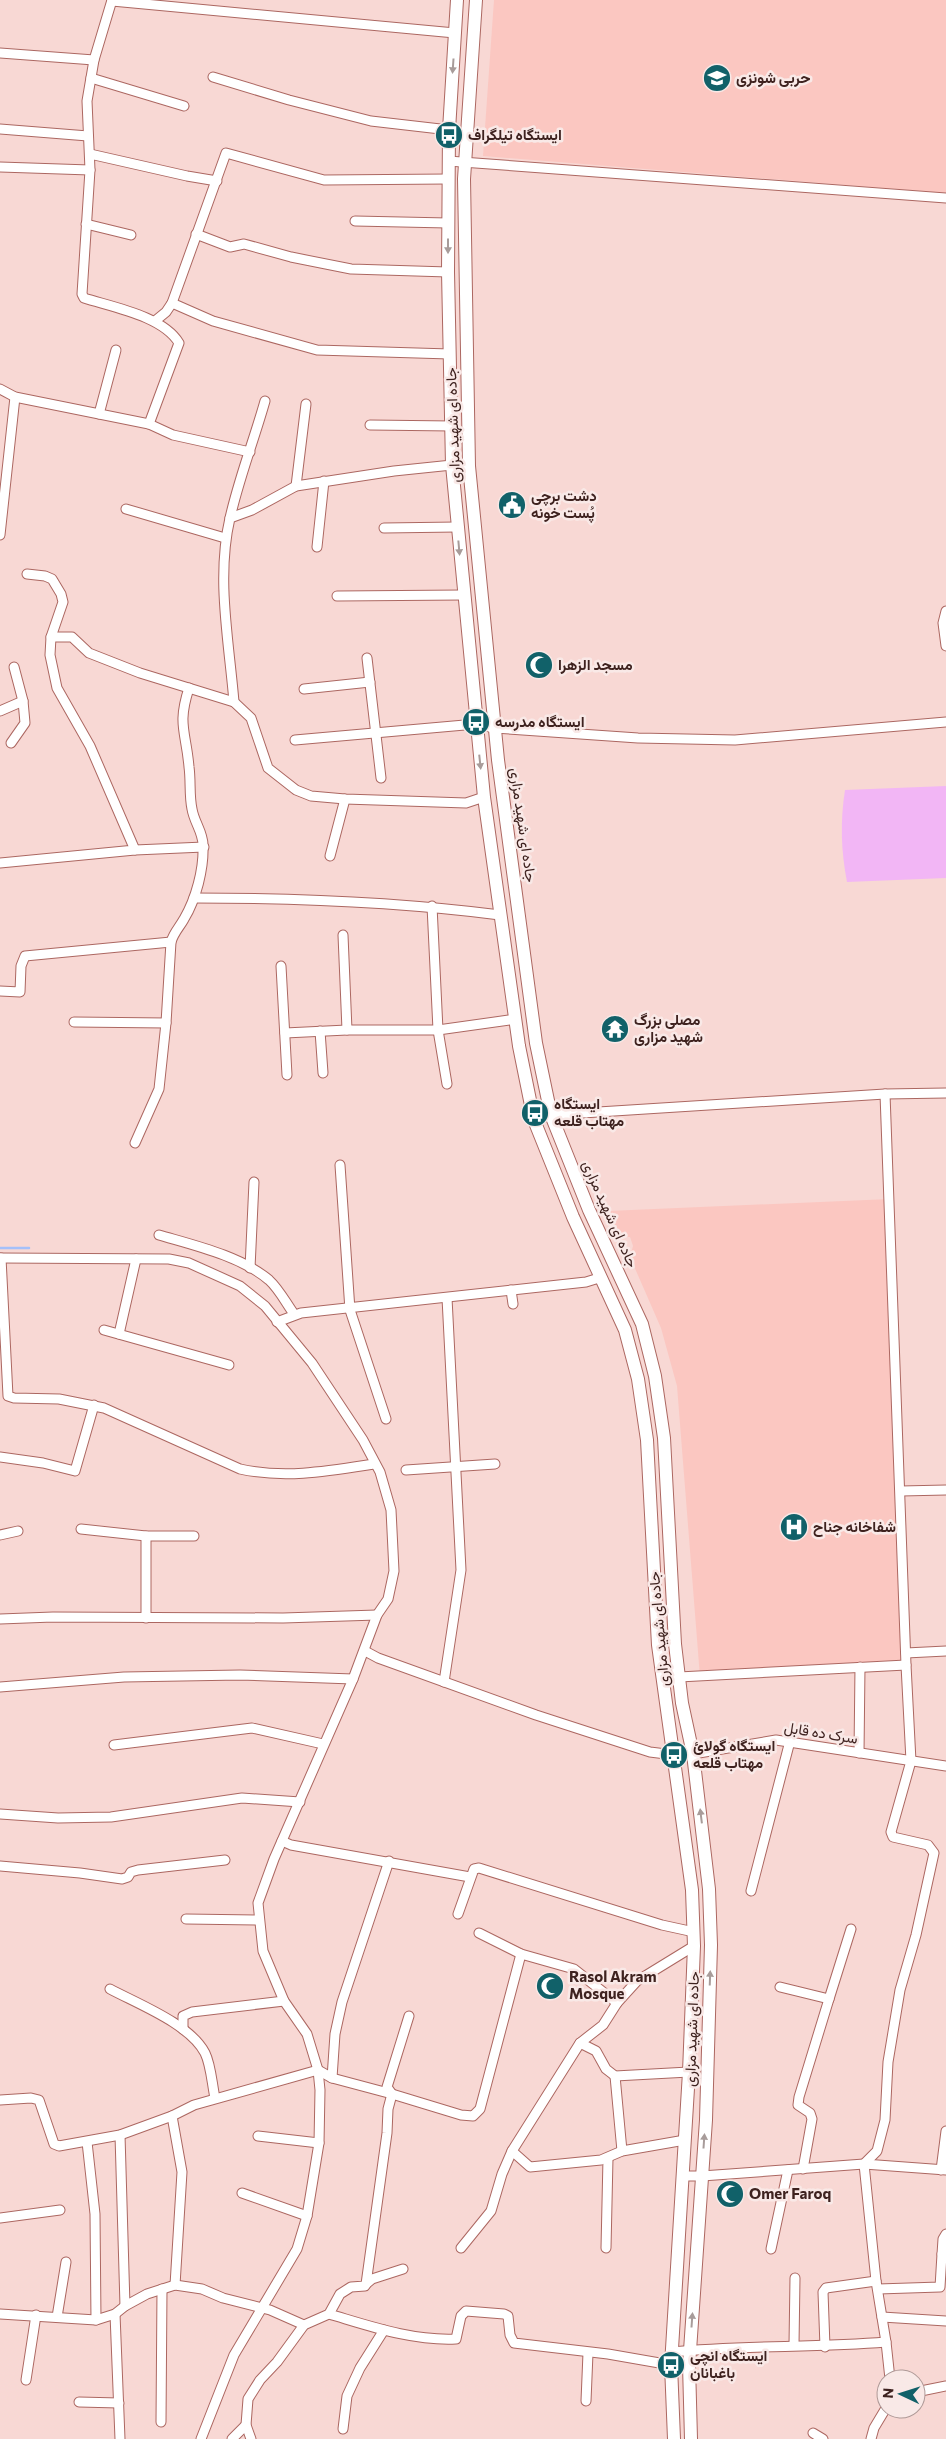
<svg xmlns="http://www.w3.org/2000/svg" width="946" height="2439" font-family="Commissioner,Vazirmatn,sans-serif">
<rect width="100%" height="100%" fill="#f8d8d4"/>
<g fill="#fbc7c1">
<path d="M494,0H946V193L483,156Z"/>
<path d="M890,1199L904,1668L700,1677L677,1386L661,1328L630,1257L633,1246L630,1237H620L608,1211Z"/>
</g>
<path fill="#f2b6f5" d="M946,786V878L847,882C841,851 840,822 845,790Z"/>
<g fill="none" stroke-linecap="round" stroke-linejoin="round">
<path stroke="#a5c0fa" stroke-width="2.5" d="M0,1248H29"/>
<defs>
<g id="minor">
<path d="M112,0L94,60L87,101L90,170L82,294L84,298C112,307 163,316 179,343L149,424"/>
<path d="M112,1L455,33"/>
<path d="M0,53L94,60"/>
<path d="M213,77L289,100L371,121L449,130"/>
<path d="M91,78L184,106"/>
<path d="M0,129L88,136"/>
<path d="M90,154L187,176L217,181"/>
<path d="M448,161L946,198"/>
<path d="M0,167L90,170"/>
<path d="M355,221L448,223"/>
<path d="M86,224L131,235"/>
<path d="M196,234L230,247L244,244L291,257L351,269L448,272"/>
<path d="M172,303L213,321L317,350L450,354"/>
<path d="M155,321L166,312L172,303L226,153L324,180L448,179"/>
<path d="M0,389L15,397L149,424L173,435L250,452"/>
<path d="M99,414L116,350"/>
<path d="M370,425L452,426"/>
<path d="M296,486L306,404"/>
<path d="M126,509L225,538"/>
<path d="M230,518C239,478 254,440 265,401"/>
<path d="M384,528L457,527"/>
<path d="M0,535L15,397"/>
<path d="M317,547L324,481"/>
<path d="M337,596L463,595"/>
<path d="M946,611L943,623L946,646"/>
<path d="M51,637H72L89,653L140,673L234,702L251,718L268,768L296,790L311,796L345,799L466,803L484,797"/>
<path d="M367,658L381,778"/>
<path d="M304,689L370,682"/>
<path d="M234,702C229,641 216,578 230,518L252,510L296,486L394,471L452,465"/>
<path d="M0,711L23,701"/>
<path d="M295,740L476,724L494,728L638,738L735,740L946,722"/>
<path d="M11,743L25,723L23,701L14,667"/>
<path d="M135,850L204,847"/>
<path d="M330,856L345,799"/>
<path d="M0,863L135,850L90,746L57,688L50,655L51,637L63,602L61,594L52,579L45,576L27,574"/>
<path d="M194,898C297,898 398,902 500,915"/>
<path d="M432,906L438,1030L447,1084"/>
<path d="M343,935L347,1030"/>
<path d="M281,966L287,1075"/>
<path d="M0,991L20,992L21,966L25,956L171,942"/>
<path d="M74,1022L166,1023"/>
<path d="M320,1031L323,1073"/>
<path d="M285,1033L347,1030H438L516,1019"/>
<path d="M885,1094L906,1665L911,1761L891,1832L893,1837L928,1845L934,1853L916,1935L900,1990L888,2062L885,2120L877,2151L864,2164L876,2281L886,2342L890,2379"/>
<path d="M534,1120L551,1115L885,1094L946,1093"/>
<path d="M135,1143L159,1089L166,1023L171,942C174,932 179,928 184,919C196,899 204,869 203,845C203,832 194,822 192,809C189,795 191,781 189,767C186,731 177,725 189,688"/>
<path d="M340,1165L350,1310L386,1419"/>
<path d="M159,1235C193,1245 241,1256 269,1280C279,1289 286,1303 294,1314"/>
<path d="M0,1258L169,1259L189,1263L240,1286L265,1306L312,1363L363,1440L380,1472L391,1510L394,1571L388,1599L377,1615L353,1679L274,1859L258,1903L263,1951L284,2001L307,2034L318,2070L320,2090L319,2143L307,2216L297,2249L234,2355L201,2439"/>
<path d="M1,1258L8,1396L14,1398L59,1399L104,1408L240,1469C285,1479 329,1471 374,1464"/>
<path d="M250,1268L254,1182"/>
<path d="M511,1290L513,1304"/>
<path d="M277,1322L301,1313L586,1282L599,1278"/>
<path d="M104,1330L229,1365"/>
<path d="M119,1334L136,1259"/>
<path d="M0,1457L43,1463L75,1471L94,1405"/>
<path d="M406,1470L495,1464"/>
<path d="M901,1491L946,1490"/>
<path d="M81,1529L146,1536H194"/>
<path d="M0,1535L18,1531"/>
<path d="M146,1536V1618"/>
<path d="M0,1619L53,1617L283,1618L377,1615"/>
<path d="M365,1651L378,1658L536,1715L650,1752L674,1755"/>
<path d="M906,1653L946,1651"/>
<path d="M679,1677L906,1665"/>
<path d="M444,1682L461,1570L447,1298"/>
<path d="M0,1687L124,1677L240,1675L353,1679"/>
<path d="M114,1745L252,1728L323,1744"/>
<path d="M859,1753L860,1667"/>
<path d="M693,1754L776,1740L946,1766"/>
<path d="M0,1814L58,1818L111,1817L242,1798L300,1802"/>
<path d="M282,1841L291,1845L470,1877"/>
<path d="M0,1866L80,1873L122,1879L128,1877L131,1872L138,1870L225,1860"/>
<path d="M751,1891L790,1741"/>
<path d="M458,1914L474,1869L479,1868L662,1925L694,1932"/>
<path d="M186,1919L259,1920"/>
<path d="M479,1933L521,1954L574,1969L617,2003"/>
<path d="M780,1987L829,1999L799,2097L798,2105L810,2113L812,2119L803,2169"/>
<path d="M110,1989C138,2004 190,2024 205,2053C211,2065 212,2084 215,2098"/>
<path d="M829,1999L851,1929"/>
<path d="M183,2029V2016L192,2012L284,2001"/>
<path d="M580,2043L596,2051L606,2069L615,2076L689,2072"/>
<path d="M615,2076L622,2151"/>
<path d="M332,2078L335,2034L342,2002L389,1861"/>
<path d="M392,2094L387,2087L409,2016"/>
<path d="M0,2100L31,2098L39,2100L54,2144L59,2146L120,2135L172,2116L194,2105L318,2070L332,2078L392,2094L461,2115L473,2116L480,2109L521,1954"/>
<path d="M172,2116L182,2172L175,2285"/>
<path d="M120,2135L125,2306"/>
<path d="M258,2136L319,2143"/>
<path d="M87,2142L95,2214L96,2320"/>
<path d="M512,2151L530,2167L601,2160L622,2151L685,2140"/>
<path d="M941,2170L946,2131"/>
<path d="M684,2176H702L864,2164L946,2170"/>
<path d="M242,2193L307,2216"/>
<path d="M0,2218L60,2210"/>
<path d="M461,2248L491,2211L502,2174L512,2151L580,2043L603,2025L617,2003L637,1981L694,1946"/>
<path d="M606,2248L608,2158"/>
<path d="M771,2249L788,2170"/>
<path d="M942,2254L943,2239L946,2234"/>
<path d="M366,2284L372,2279L403,2269"/>
<path d="M878,2289L940,2287L942,2254H946"/>
<path d="M0,2314L96,2320L115,2314L125,2306L147,2294L175,2285L202,2289L223,2298L270,2310L304,2325"/>
<path d="M115,2314L120,2439"/>
<path d="M329,2314C370,2326 412,2341 456,2339L461,2316L466,2311L504,2314L508,2316L510,2335L514,2343L608,2354L671,2365"/>
<path d="M57,2317L66,2262"/>
<path d="M882,2317L946,2321"/>
<path d="M794,2345L795,2278"/>
<path d="M825,2347L823,2292L826,2288L876,2281"/>
<path d="M672,2352C744,2345 815,2348 886,2342"/>
<path d="M26,2380L36,2315"/>
<path d="M916,2392L946,2386"/>
<path d="M586,2401L588,2353"/>
<path d="M79,2402L119,2403"/>
<path d="M161,2422L162,2289"/>
<path d="M343,2429L347,2396L360,2368L384,2330"/>
<path d="M813,2433L823,2439"/>
<path d="M232,2439L246,2425"/>
<path d="M251,2439L246,2425L248,2399L260,2380L277,2362L304,2325L329,2314L340,2294L351,2287L365,2286L366,2284L387,2133L388,2109L392,2094"/>
<path d="M871,2439L874,2428L886,2408"/>
</g>
<g id="secondary">
<path d="M457,0L449,130L448,272L452,465L484,797L519,1046L534,1120L573,1217L625,1330L638,1379L647,1440L658,1645L692,1890L694,1946L689,2072L671,2365L674,2439"/>
<path d="M476,0L464,179L469,466L498,760L536,1043L551,1115L589,1210L642,1324L655,1376L664,1438L675,1644L682,1703L693,1754L709,1889L711,1945L706,2120L689,2365L691,2439"/>
</g>
</defs>
<use href="#minor" stroke="#ac6761" stroke-width="11"/>
<use href="#secondary" stroke="#ac6761" stroke-width="14"/>
<use href="#minor" stroke="#fff" stroke-width="9"/>
<use href="#secondary" stroke="#fff" stroke-width="12"/>
</g>
<defs><path id="oneway-solid" d="M-6-.8H1V-3.2L6.5 0L1 3.2V.8H-6Z" transform="scale(1.25)"/></defs>
<g fill="#a89c9a">
<use href="#oneway-solid" transform="translate(453 66) rotate(94)"/>
<use href="#oneway-solid" transform="translate(448 246) rotate(90)"/>
<use href="#oneway-solid" transform="translate(459 548) rotate(85)"/>
<use href="#oneway-solid" transform="translate(480 762) rotate(84)"/>
<use href="#oneway-solid" transform="translate(701 1816) rotate(-97)"/>
<use href="#oneway-solid" transform="translate(710 1978) rotate(-88)"/>
<use href="#oneway-solid" transform="translate(704 2141) rotate(-86)"/>
<use href="#oneway-solid" transform="translate(692 2320) rotate(-86)"/>
</g>
<defs>
<symbol id="university-disc" viewBox="-11 -11 22 22"><circle r="9.5" fill="#116169" stroke="#f9e9e7"/><path d="M0-5L7-2L0 1L-7-2ZM-4 1L0 2.5L4 1V4Q0 6-4 4Z" fill="#fff"/></symbol>
<symbol id="bus-disc" viewBox="-11 -11 22 22"><circle r="9.5" fill="#116169" stroke="#f9e9e7"/><path d="M-5-6H5V4H4V6H2V4H-2V6H-4V4H-5ZM-3.5-4V0h7V-4ZM-3.5 1.2v1.5H-2V1.2ZM2 1.2v1.5H3.5V1.2Z" fill="#fff"/></symbol>
<symbol id="civic-disc" viewBox="-11 -11 22 22"><circle r="9.5" fill="#116169" stroke="#f9e9e7"/><path d="M-.6-6.5H3V-4.5H.6V-3L4-1V1h2V6H-6V1h2V-1L-.6-3ZM-1.2 2.5V6h2.4V2.5Z" fill="#fff"/></symbol>
<symbol id="mosque-disc" viewBox="-11 -11 22 22"><circle r="9.5" fill="#116169" stroke="#f9e9e7"/><path d="M3.5-4.9A6 6 0 1 0 3.5 4.9A5 5 0 1 1 3.5-4.9Z" fill="#fff"/></symbol>
<symbol id="temple-disc" viewBox="-11 -11 22 22"><circle r="9.5" fill="#116169" stroke="#f9e9e7"/><path d="M0-6L5-2H3V0L6.5 2.5H4V6H1.5V3h-3V6H-4V2.5H-6.5L-3 0V-2H-5Z" fill="#fff"/></symbol>
<symbol id="hospital-disc" viewBox="-11 -11 22 22"><circle r="9.5" fill="#116169" stroke="#f9e9e7"/><path d="M-5-5h3v3.5h4V-5h3V5h-3V1.5h-4V5h-3Z" fill="#fff"/></symbol>
</defs>
<g fill-rule="evenodd">
<use href="#university-disc" x="701" y="62" width="32" height="32"/>
<use href="#bus-disc" x="433" y="119" width="32" height="32"/>
<use href="#civic-disc" x="496" y="489" width="32" height="32"/>
<use href="#mosque-disc" x="523" y="649" width="32" height="32"/>
<use href="#bus-disc" x="460" y="706" width="32" height="32"/>
<use href="#temple-disc" x="599" y="1013" width="32" height="32"/>
<use href="#bus-disc" x="519" y="1097" width="32" height="32"/>
<use href="#hospital-disc" x="778" y="1511" width="32" height="32"/>
<use href="#bus-disc" x="658" y="1739" width="32" height="32"/>
<use href="#mosque-disc" x="534" y="1970" width="32" height="32"/>
<use href="#mosque-disc" x="714" y="2178" width="32" height="32"/>
<use href="#bus-disc" x="655" y="2349" width="32" height="32"/>
</g>
<g text-anchor="middle" stroke-width="5" stroke-linejoin="round" paint-order="stroke">
<g font-size="15" font-weight="bold" fill="#3e221f" stroke="#f9e9e7" text-anchor="start">
<text x="736" y="83">حربی شونزی</text>
<text x="468" y="140">ایستگاه تیلگراف</text>
<text x="531" y="501">دشت برچی<tspan x="531" dy="17">پُست خونه</tspan></text>
<text x="558" y="670">مسجد الزهرا</text>
<text x="495" y="727">ایستگاه مدرسه</text>
<text x="634" y="1025">مصلی بزرگ<tspan x="634" dy="17">شهید مزاری</tspan></text>
<text x="554" y="1109">ایستگاه<tspan x="554" dy="17">مهتاب قلعه</tspan></text>
<text x="813" y="1532">شفاخانه جناح</text>
<text x="693" y="1751">ایستگاه گولائ<tspan x="693" dy="17">مهتاب قلعه</tspan></text>
<text x="569" y="1982">Rasol Akram<tspan x="569" dy="17">Mosque</tspan></text>
<text x="749" y="2199">Omer Faroq</text>
<text x="690" y="2361">ایستگاه انچی<tspan x="690" dy="17">باغبانان</tspan></text>
</g>
<g font-size="15" fill="#3e221f" stroke="#f9e9e7">
<text transform="translate(453 425) rotate(-92)" y="5">جاده ای شهید مزاری</text>
<text transform="translate(523 825) rotate(82)" y="5">جاده ای شهید مزاری</text>
<text transform="translate(610 1214) rotate(66)" y="5">جاده ای شهید مزاری</text>
<text transform="translate(659 1629) rotate(-95)" y="5">جاده ای شهید مزاری</text>
<text transform="translate(821 1733) rotate(9)" y="5">سرک ده قابل</text>
<text transform="translate(692 2029) rotate(-88)" y="5">جاده ای شهید مزاری</text>
</g>
</g>
<g transform="translate(901 2394) rotate(274)"><circle r="24" fill="#f9e9e7" stroke="#ae9997"/>
<path d="M0-4L9 19L0 12L-9 19Z" fill="#116169"/>
<text y="-8" font-size="14" font-weight="bold" text-anchor="middle" fill="#3e221f">N</text>
</g>
</svg>
